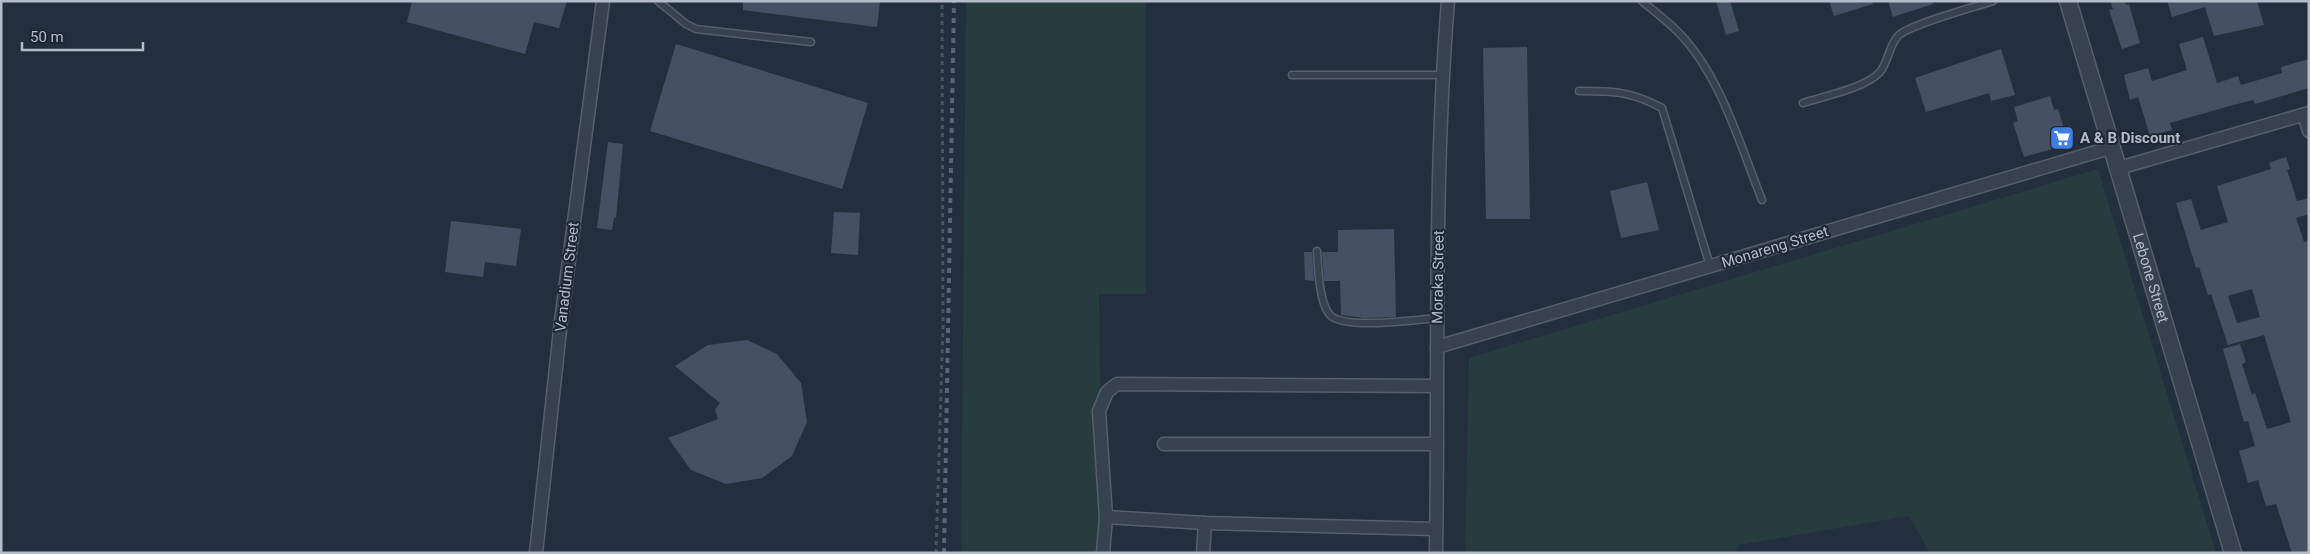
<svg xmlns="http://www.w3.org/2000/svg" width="2310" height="554" font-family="Roboto,sans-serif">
<rect width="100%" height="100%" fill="#242f3e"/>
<g fill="#263c3f">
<path d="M966,1H1146V294H1099L1102,553H961Z"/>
<path d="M2098,169L2216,553H1930L1909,516L1739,545L1734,553H1465L1469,358Z"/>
</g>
<g fill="#455162" fill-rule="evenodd">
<path d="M412,1H567L559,28L534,22L525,54L407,22Z"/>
<path d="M743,1H880L877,27L743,10Z"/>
<path d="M1716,1H1730L1739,31L1726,35Z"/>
<path d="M1829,1H1872L1873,4L1834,16Z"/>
<path d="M1888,1H1932L1933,4L1893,17Z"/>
<path d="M2110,1H2125L2126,5L2129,4L2140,43L2122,49L2109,10L2113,9Z"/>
<path d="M2167,1H2257L2264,25L2214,36L2205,7L2172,17Z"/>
<path d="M2203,37L2217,83L2238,76L2241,85L2282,73L2281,67L2309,59V88L2255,104L2253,100L2226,107L2170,123L2172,130L2150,136L2138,97L2130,100L2124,75L2148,68L2152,81L2187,70L2179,44Z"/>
<path d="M676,44L868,103L842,189L650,131Z"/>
<path d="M1527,47L1530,219H1486L1483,48Z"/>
<path d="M2001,49L2015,95L1991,101L1989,93L1926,112L1915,78Z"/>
<path d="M2050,96L2054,110L2058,109L2069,144L2024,157L2013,123L2018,121L2014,107Z"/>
<path d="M608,142L623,144L616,218L614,217L612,230L597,228Z"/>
<path d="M2286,157L2290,169L2287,170L2297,201L2309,198V214L2296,218L2304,242L2309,241V553H2292L2276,504L2266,506L2258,480L2248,483L2239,451L2255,446L2248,421L2244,422L2223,349L2240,344L2246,362L2242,364L2252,395L2255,393L2267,429L2291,422L2264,335L2228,345L2211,294L2208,295L2199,267L2196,268L2176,203L2191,199L2201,230L2228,222L2217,186L2271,169L2269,163ZM2252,289L2260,317L2237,323L2228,296Z"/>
<path d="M1647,182L1659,230L1621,238L1610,191Z"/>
<path d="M834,212L860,213L858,255L831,253Z"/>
<path d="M451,221L521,229L516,266L485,262L483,277L445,272Z"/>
<path d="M1394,229L1396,317L1364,318L1341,315L1340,281H1324L1322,252H1338V230Z"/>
<path d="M1304,252H1312L1314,281L1305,280Z"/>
<path d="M747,340L777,354L801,383L807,422L792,456L762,478L726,484L691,470L668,438L718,419L715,410L720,403L675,366L708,345Z"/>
</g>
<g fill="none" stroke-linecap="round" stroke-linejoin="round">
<defs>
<g id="service">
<path d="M658,1L686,24L696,29L811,42"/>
<path d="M1642,1C1655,12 1669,22 1680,34C1721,77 1740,145 1762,200"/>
<path d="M1292,75H1442"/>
<path d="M1579,91C1613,91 1630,91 1662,108L1710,266"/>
<path d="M1803,103C1824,96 1866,88 1880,72C1889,61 1889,44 1899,35C1914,23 1972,8 1993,1"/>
<path d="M1317,251C1318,267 1319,303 1330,315C1344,330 1415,320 1437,318"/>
</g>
<g id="minor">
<path d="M2304,115L2309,131"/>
<path d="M2119,168L2309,113"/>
<path d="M1437,347L2113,147"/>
<path d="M1164,444H1437"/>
<path d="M1106,517L1205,523L1436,529"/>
<path d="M536,553L561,321L603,1"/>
<path d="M1103,553L1106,517L1099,411L1107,392L1117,384L1436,386"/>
<path d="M1203,553L1205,523"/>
<path d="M1436,553C1439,369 1433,185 1448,1"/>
</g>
<g id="tertiary">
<path id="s1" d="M2068,1L2233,553"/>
</g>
</defs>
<use href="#service" stroke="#565f6c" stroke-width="9"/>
<use href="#minor" stroke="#565f6c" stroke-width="15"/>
<use href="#tertiary" stroke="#565f6c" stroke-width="19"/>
<path stroke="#44595c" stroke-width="3" stroke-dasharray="4 4" stroke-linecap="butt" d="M936,553L943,326L942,1"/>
<use href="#service" stroke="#38414e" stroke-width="6"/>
<use href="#minor" stroke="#38414e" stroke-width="12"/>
<use href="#tertiary" stroke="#38414e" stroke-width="16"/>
<path stroke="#5a6575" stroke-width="4" stroke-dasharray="5 5" stroke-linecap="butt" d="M944,553L954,1"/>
</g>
<defs>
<symbol id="supermarket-square" viewBox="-11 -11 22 22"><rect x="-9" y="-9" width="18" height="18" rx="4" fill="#3f7fe0" stroke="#1d2633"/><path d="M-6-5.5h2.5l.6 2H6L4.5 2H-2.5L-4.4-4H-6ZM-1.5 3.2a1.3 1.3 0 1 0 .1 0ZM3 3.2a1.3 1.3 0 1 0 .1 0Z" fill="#fff"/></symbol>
</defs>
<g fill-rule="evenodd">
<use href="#supermarket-square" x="2048" y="124" width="28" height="28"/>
</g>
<g text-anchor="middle" stroke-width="4" stroke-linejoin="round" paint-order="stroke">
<g font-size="15" font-weight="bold" fill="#b4bcc9" stroke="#1d2633" text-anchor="start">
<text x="2080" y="143">A &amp; B Discount</text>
</g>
<g font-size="15" fill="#b4bcc9" stroke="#1d2633">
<text transform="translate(1775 247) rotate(-17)" y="5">Monareng Street</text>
<text transform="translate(567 277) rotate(-83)" y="5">Vanadium Street</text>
<text transform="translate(1438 277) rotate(-89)" y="5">Moraka Street</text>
<text dy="5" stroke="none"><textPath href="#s1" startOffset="289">Lebone Street</textPath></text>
</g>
</g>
<rect width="2310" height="554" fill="none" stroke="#b4bcc9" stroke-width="5"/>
<path d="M22 42v8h121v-8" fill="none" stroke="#b4bcc9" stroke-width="2.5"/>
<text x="30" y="42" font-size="15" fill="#b4bcc9" stroke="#1d2633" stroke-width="4" paint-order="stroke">50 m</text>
</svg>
